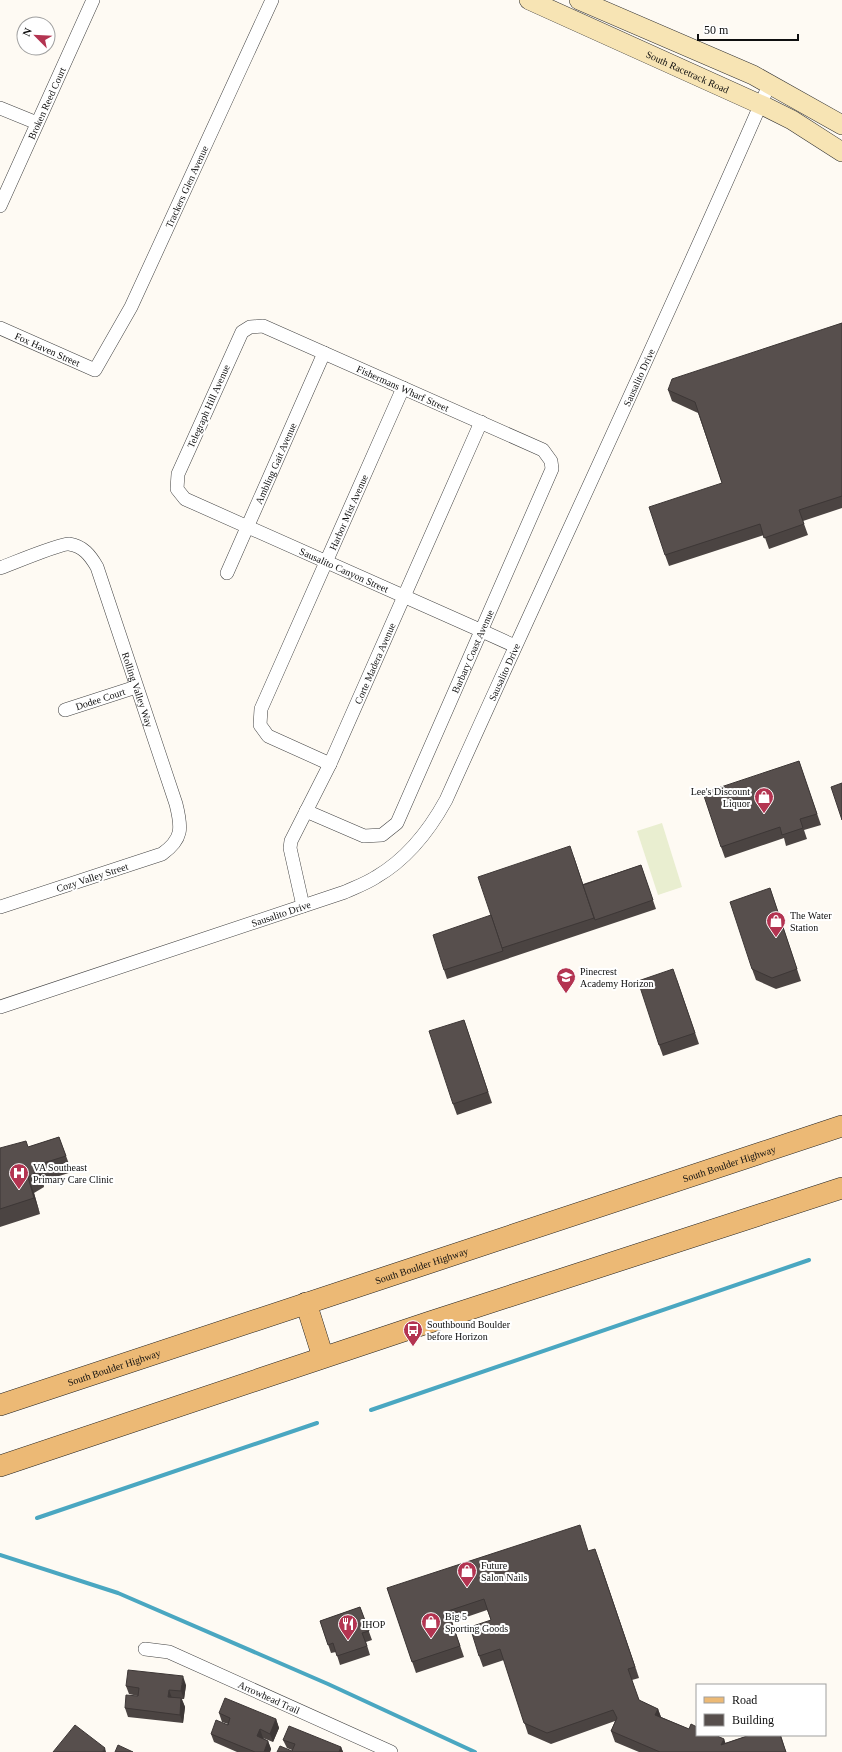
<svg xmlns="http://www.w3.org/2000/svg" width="842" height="1752" font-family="'Times New Roman',serif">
<rect width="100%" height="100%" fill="#fefaf3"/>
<path fill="#e9eed0" d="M662,823L682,887L658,895L637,831Z"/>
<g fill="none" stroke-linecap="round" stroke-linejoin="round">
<g stroke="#4aa7c1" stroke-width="4">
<path d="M371,1410L809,1260"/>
<path d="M37,1518L317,1423"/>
<path d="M0,1555L118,1593L328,1684L475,1752"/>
</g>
<defs>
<g id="minor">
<path d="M0,108L37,123"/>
<path id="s1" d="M0,206L93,0"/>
<path id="s2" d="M0,328L95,370L131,307L272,0"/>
<path id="s3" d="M0,568C11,564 61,543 69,544C83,546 90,555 97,567L176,804C182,828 183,839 162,854L0,907"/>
<path id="s4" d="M227,573L324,353"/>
<path id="s5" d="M65,710L136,687"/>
<path id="s6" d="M330,764L268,736L260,725L261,709L403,388"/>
<path id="s7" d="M306,811L364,836L382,835L397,823L552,469L551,461L543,450L263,326L250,327L242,332L178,474L177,489L185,499L482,631L515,646"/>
<path id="s8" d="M303,906L290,848L291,841L330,764L481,422"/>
<path id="s9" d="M0,1007L345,892C356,887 367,883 376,877C407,859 429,831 446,800C553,561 665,325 769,85"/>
<path id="s10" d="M145,1649L169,1652L391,1752"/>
</g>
<g id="secondary">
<path id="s11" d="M529,0L766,107L792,120L842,152"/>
<path d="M579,0L753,75L842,125"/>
</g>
<g id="primary">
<path d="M306,1303L323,1357"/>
<path id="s12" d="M0,1405L842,1126"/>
<path d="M0,1466L430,1322L842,1188"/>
</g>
</defs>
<use href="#minor" stroke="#424242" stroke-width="14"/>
<use href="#secondary" stroke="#313131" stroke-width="20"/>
<use href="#primary" stroke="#202020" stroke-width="22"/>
<use href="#minor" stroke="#fff" stroke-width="13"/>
<use href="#secondary" stroke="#f7e4b4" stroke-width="19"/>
<use href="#primary" stroke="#ecb975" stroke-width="21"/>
</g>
<g fill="#4b4442">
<path d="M842,323V508L803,521L808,535L769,549L764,535L669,566L665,555L722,483L698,413L672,401L668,390Z"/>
<path d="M799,761L821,825L804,830L807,839L786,846L784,838L725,858L721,847Z"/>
<path d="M574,857L583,884L641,865L656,909L447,979L444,970L491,915Z"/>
<path d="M770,888L801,981L776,989L756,980L752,969Z"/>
<path d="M677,980L699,1044L663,1056L659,1045Z"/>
<path d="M464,1020L492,1103L457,1115L453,1104Z"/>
<path d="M59,1137L72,1172L43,1181L44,1187L34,1193L40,1214L0,1227V1148L28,1147Z"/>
<path d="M588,1551L599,1560L639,1678L632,1680L639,1700L658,1709L661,1717L689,1729L724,1739L725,1743L750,1735H781L786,1752H639L615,1742L611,1731L615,1721L551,1744L528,1734L504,1660L483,1667L479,1656L491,1620L487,1610L452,1622L464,1657L416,1673L387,1588Z"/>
<path d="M360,1607L372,1640L366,1642L370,1655L340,1665L336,1652L331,1653L320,1621Z"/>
<path d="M186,1685L184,1699H182L185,1707L183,1723L128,1717L125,1708L138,1696L129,1694L126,1686Z"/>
<path d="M219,1713L276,1719L279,1728L273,1742L263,1738L268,1741L271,1749L270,1752H237L214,1742L211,1734L228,1724L222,1722Z"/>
<path d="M283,1740L341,1747L343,1752H277L292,1751V1750L287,1748Z"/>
</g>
<g fill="#3d3736">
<path d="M37,1165L43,1181L44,1187L38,1171Z"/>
<path d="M28,1177L34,1193L40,1214L34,1198Z"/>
<path d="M595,1549L599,1560L639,1678L635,1667Z"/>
<path d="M183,1676L186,1685L184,1699L181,1691Z"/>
<path d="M169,1690L172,1698L168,1697Z"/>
<path d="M181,1698L185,1707L183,1723L180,1715Z"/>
<path d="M658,1709L662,1720L655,1715Z"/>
<path d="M276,1719L279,1728L273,1742L270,1734Z"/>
<path d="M260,1729L263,1738L260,1744L257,1736Z"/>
<path d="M724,1739L728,1750L721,1745Z"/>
<path d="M268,1741L271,1749L270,1752H264Z"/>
<path d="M341,1747L343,1752H339Z"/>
<path d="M105,1748L106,1752H102Z"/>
</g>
<g fill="#574f4d" stroke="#3d3736">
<path d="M842,323V496L799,510L804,524L764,538L760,524L665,555L649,507L722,483L695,402L668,390L672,379Z"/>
<path d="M799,761L817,814L800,819L803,828L782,835L780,827L721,847L703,793Z"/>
<path d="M842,783V820L831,787Z"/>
<path d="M570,846L594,918L502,948L478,877Z"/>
<path d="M641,865L653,900L595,920L583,885Z"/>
<path d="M770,888L797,969L772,978L752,969L730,902Z"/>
<path d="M491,915L503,951L444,970L433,935Z"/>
<path d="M673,969L695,1033L659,1045L638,981Z"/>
<path d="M464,1020L488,1092L453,1104L429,1031Z"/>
<path d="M59,1137L66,1156L37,1165L38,1171L28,1177L34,1198L0,1209V1148L26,1141L28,1147Z"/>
<path d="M580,1525L588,1551L595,1549L635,1667L628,1669L639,1700L658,1709L655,1715L689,1729L691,1724L697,1727V1735H715L724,1739L721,1745L750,1735H780L786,1752H660L611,1731L617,1718L613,1710L547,1733L524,1723L500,1649L479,1656L470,1627L491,1620L484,1599L448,1611L460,1646L412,1662L387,1588Z"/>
<path d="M360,1607L369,1631L362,1633L367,1646L337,1656L333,1643L328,1645L320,1621Z"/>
<path d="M128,1670L183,1676L181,1691L169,1690L168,1697L181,1698L180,1715L125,1708L126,1695L138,1696L139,1688L126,1686Z"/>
<path d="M225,1698L276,1719L270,1734L260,1729L257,1736L268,1741L264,1752H255L211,1734L216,1720L228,1725L230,1718L219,1713Z"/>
<path d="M75,1725L105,1748L102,1752H53Z"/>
<path d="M289,1726L341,1747L339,1752H277L280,1746L292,1751L295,1744L283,1740Z"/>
<path d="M118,1745L133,1752H115Z"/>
</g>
<defs>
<symbol id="shop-pin" viewBox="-11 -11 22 30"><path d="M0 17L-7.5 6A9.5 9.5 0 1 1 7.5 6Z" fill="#b33451" stroke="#fff"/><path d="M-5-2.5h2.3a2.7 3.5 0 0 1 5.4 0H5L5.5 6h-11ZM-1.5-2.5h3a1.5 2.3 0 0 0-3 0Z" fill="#fff"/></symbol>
<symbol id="school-pin" viewBox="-11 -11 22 30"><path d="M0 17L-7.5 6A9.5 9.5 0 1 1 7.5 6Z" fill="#b33451" stroke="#fff"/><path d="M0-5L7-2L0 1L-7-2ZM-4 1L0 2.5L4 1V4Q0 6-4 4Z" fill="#fff"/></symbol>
<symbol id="hospital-pin" viewBox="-11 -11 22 30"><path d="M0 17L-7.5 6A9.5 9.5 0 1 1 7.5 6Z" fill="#b33451" stroke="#fff"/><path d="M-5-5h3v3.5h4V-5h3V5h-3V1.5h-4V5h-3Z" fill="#fff"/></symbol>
<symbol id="bus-pin" viewBox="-11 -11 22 30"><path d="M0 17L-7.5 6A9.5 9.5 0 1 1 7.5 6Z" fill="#b33451" stroke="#fff"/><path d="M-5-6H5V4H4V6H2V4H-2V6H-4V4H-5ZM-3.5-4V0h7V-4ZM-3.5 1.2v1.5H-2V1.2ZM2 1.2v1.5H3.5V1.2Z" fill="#fff"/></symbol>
<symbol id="restaurant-pin" viewBox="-11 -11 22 30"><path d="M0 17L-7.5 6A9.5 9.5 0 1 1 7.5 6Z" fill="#b33451" stroke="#fff"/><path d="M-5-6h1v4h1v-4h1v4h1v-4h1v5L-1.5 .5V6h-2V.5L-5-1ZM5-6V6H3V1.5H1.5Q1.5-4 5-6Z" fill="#fff"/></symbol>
</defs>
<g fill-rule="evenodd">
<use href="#shop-pin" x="753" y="786" width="22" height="30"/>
<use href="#shop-pin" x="765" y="910" width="22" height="30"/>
<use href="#school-pin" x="555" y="966" width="22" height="30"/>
<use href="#hospital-pin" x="8" y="1162" width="22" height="30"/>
<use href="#bus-pin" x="402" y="1319" width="22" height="30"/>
<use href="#shop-pin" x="456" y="1560" width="22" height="30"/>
<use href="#shop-pin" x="420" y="1611" width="22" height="30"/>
<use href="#restaurant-pin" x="337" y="1613" width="22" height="30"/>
</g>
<g text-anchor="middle" stroke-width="4" stroke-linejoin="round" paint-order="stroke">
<g font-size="10" fill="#0f0f0f" stroke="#fff">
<text dy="4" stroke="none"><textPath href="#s11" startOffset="174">South Racetrack Road</textPath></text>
<text dy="4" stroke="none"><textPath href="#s1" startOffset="113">Broken Reed Court</textPath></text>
<text dy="4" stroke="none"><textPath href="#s2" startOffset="309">Trackers Glen Avenue</textPath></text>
<text dy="4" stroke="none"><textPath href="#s2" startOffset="52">Fox Haven Street</textPath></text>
<text dy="4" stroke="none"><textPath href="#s9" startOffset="968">Sausalito Drive</textPath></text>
<text transform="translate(403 388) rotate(24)" y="4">Fishermans Wharf Street</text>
<text transform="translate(208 406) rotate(-66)" y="4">Telegraph Hill Avenue</text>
<text dy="4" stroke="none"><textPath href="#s4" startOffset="120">Ambling Gait Avenue</textPath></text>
<text dy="4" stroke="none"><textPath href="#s6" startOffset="313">Harbor Mist Avenue</textPath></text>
<text dy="4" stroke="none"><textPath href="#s7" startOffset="1195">Sausalito Canyon Street</textPath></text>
<text dy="4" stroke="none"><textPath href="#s7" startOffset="288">Barbary Coast Avenue</textPath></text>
<text dy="4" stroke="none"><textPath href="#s8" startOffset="263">Corte Madera Avenue</textPath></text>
<text dy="4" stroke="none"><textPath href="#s9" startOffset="644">Sausalito Drive</textPath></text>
<text dy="4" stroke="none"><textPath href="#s3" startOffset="240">Rolling Valley Way</textPath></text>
<text dy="4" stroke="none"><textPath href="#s5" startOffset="37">Dodee Court</textPath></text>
<text transform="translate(92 877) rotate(-18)" y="4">Cozy Valley Street</text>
<text dy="4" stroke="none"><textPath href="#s9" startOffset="296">Sausalito Drive</textPath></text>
<text dy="4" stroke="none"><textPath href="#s12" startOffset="768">South Boulder Highway</textPath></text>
<text dy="4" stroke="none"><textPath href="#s12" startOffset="444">South Boulder Highway</textPath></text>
<text dy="4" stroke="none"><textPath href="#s12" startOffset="120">South Boulder Highway</textPath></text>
<text dy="4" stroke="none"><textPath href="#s10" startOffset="134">Arrowhead Trail</textPath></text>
</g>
<g font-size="10" fill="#0f0f0f" stroke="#fff" text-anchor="start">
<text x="750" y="795" text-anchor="end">Lee's Discount<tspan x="750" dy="12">Liquor</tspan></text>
<text x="790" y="919">The Water<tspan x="790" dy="12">Station</tspan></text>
<text x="580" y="975">Pinecrest<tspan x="580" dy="12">Academy Horizon</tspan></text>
<text x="33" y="1171">VA Southeast<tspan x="33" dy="12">Primary Care Clinic</tspan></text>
<text x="427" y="1328">Southbound Boulder<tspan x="427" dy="12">before Horizon</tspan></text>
<text x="481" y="1569">Future<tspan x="481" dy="12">Salon Nails</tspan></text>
<text x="445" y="1620">Big 5<tspan x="445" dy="12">Sporting Goods</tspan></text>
<text x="362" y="1628">IHOP</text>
</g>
</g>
<rect x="696" y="1684" width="130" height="52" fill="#ffffff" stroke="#9f9f9f"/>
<rect x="704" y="1697" width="20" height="6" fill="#ecb975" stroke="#9f9f9f"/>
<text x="732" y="1704" font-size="12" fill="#0f0f0f">Road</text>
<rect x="704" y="1714" width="20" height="12" fill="#574f4d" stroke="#9f9f9f"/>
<text x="732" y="1724" font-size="12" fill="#0f0f0f">Building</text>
<g transform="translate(36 36) rotate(294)"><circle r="19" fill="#ffffff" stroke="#9f9f9f"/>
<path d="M0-3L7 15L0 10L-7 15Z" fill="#b33451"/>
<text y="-6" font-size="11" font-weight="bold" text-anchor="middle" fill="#0f0f0f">N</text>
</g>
<path d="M698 34v6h100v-6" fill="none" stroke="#0f0f0f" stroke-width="2"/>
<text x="704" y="34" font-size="12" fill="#0f0f0f" stroke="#ffffff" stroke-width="3" paint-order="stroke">50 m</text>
</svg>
